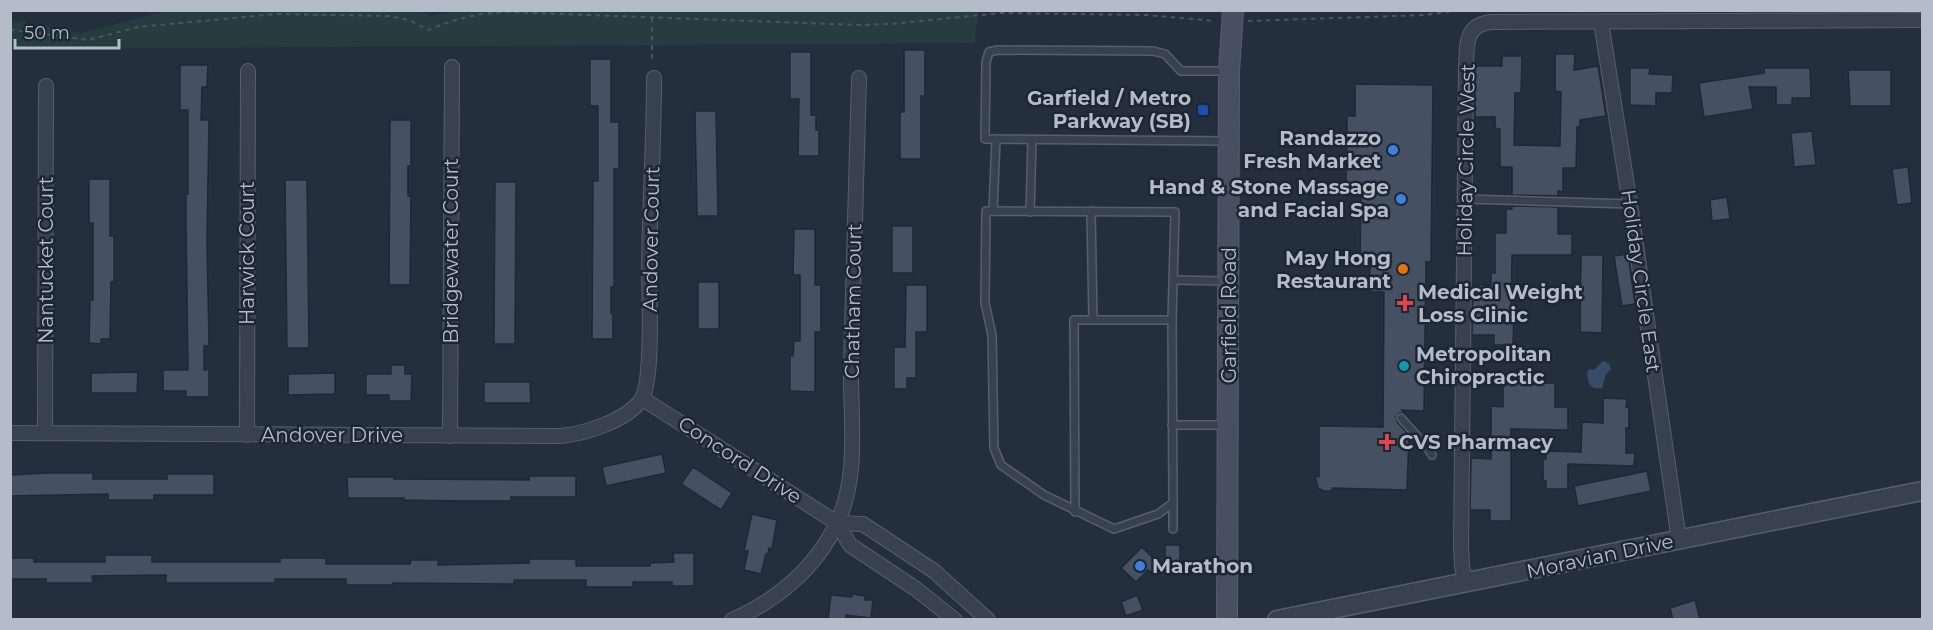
<svg xmlns="http://www.w3.org/2000/svg" width="1933" height="630" font-family="Montserrat,sans-serif">
<rect width="100%" height="100%" fill="#242f3e"/>
<path fill="#263c3f" d="M411,10L432,16L456,10L978,11L975,43L11,49V23L23,21L81,33L162,12Z"/>
<path fill="#394c67" d="M1603,361L1609,363L1611,369L1606,374L1602,388C1589,390 1588,382 1587,372L1590,369L1594,370Z"/>
<g fill="#455162" stroke="#1f2835" stroke-width="1.5">
<path d="M904,50H925V96H921V159H900V112H904Z"/>
<path d="M790,52H811V115H816V130H819V156H798L799,99H790Z"/>
<path d="M1555,54H1575L1574,70L1598,66L1606,116L1580,120V127H1577L1576,168H1563V192L1558,191V196L1512,195V167H1500V129L1495,128V117H1475V66H1502V56H1522L1521,93H1515L1514,145L1560,146L1561,92L1555,91Z"/>
<path d="M590,59H611V122H619V169H614V287H611V313L613,314V339H592L593,181H598V106H590Z"/>
<path d="M180,65H208L207,87H202L201,120H209L207,239L209,346H204V370L209,369V397H186V391H163V370H188L186,220V194H188V110H180Z"/>
<path d="M1630,68H1650L1649,74L1673,75L1672,93H1656V106L1630,105Z"/>
<path d="M1764,68H1810L1811,98H1792V105H1776V87H1749L1753,109L1704,117L1699,83L1764,73Z"/>
<path d="M1848,70H1891V106H1850Z"/>
<path d="M1355,84L1433,85L1431,262H1426L1424,411L1402,410L1417,428L1403,413H1399L1396,417L1397,422L1409,435L1407,490L1332,488V491H1324L1318,488L1315,476L1319,477V426L1383,427L1384,292H1369L1370,265H1360L1361,189H1346L1347,116H1355Z"/>
<path d="M695,111H716L718,216H697Z"/>
<path d="M390,120H411V166H408V196H411L410,285H389Z"/>
<path d="M1812,131L1816,165L1794,167L1791,133Z"/>
<path d="M1908,167L1912,203L1897,205L1892,169Z"/>
<path d="M89,179H110V236H114V282H111L110,339H101V344L89,343L90,300H93V223H89Z"/>
<path d="M285,180H307L309,348H287Z"/>
<path d="M495,182H516L515,344H494Z"/>
<path d="M1727,197L1730,219L1712,221L1710,200Z"/>
<path d="M1512,206L1558,207V234H1572V255H1512L1511,309H1514L1513,345H1494V335H1472L1473,285H1491V273H1495V233H1506V209H1512Z"/>
<rect x="892" y="226" width="21" height="47"/>
<path d="M794,229H815V285H821V332H815V392L790,391V355L793,356L794,341H800V275H793Z"/>
<path d="M1628,254L1635,304L1622,306L1614,256Z"/>
<path d="M1581,255H1603L1602,333L1580,332Z"/>
<rect x="698" y="282" width="21" height="47"/>
<path d="M906,285H927V332H916V378H907V389H894V347H905Z"/>
<path d="M391,365H405V374H412L411,401H389V395H366V374H391Z"/>
<path d="M138,372L137,393H91V373Z"/>
<path d="M335,373V394L288,395V374Z"/>
<path d="M484,382H530L531,403H484Z"/>
<path d="M1503,383H1555V407H1568V430L1511,429V521H1490V510H1470L1471,458L1491,459V406L1503,407Z"/>
<path d="M1603,398L1627,399L1626,407H1629V428H1626V453H1635L1634,466L1568,464V489H1546V481L1543,480V459H1546V451L1581,452L1582,422L1603,423Z"/>
<path d="M662,454L666,473L606,486L602,467Z"/>
<path d="M693,467L732,493L721,510L681,484Z"/>
<path d="M1647,471L1651,491L1578,506L1574,486Z"/>
<path d="M47,473H93V479H167V474H214V495H154V500H108V494L10,496V475Z"/>
<path d="M529,476H576V497H511V501H464L404,500V498H348L347,477H394V479L529,480Z"/>
<path d="M752,514L777,520L772,549L769,548L768,554H766L761,574L744,570L748,551H744Z"/>
<rect x="1165" y="545" width="15" height="19"/>
<path d="M1142,547L1159,564L1151,572L1148,570L1136,582L1121,568Z"/>
<path d="M673,553H694V586H672V582H633V587H586V580H514V584L393,583V585H346V579H275V583H166V575L92,576L93,583H46V579H10V558H34V562H105V555H152V562H280V558H326V564H410L411,560H438V565L529,563V559H576V566H650V563L674,562Z"/>
<path d="M852,594L865,596V600H873L871,618L846,615V620H828L831,595L852,597Z"/>
<path d="M1137,595L1143,610L1126,616L1121,602Z"/>
<path d="M1695,600L1700,620H1673L1670,608Z"/>
</g>
<g fill="none" stroke-linecap="round" stroke-linejoin="round">
<defs>
<g id="service">
<path d="M1227,71H1181L1165,54L1153,51L998,50L989,52L986,62L985,139L1227,141"/>
<path d="M1465,199L1630,204"/>
<path d="M986,211L1175,212L1172,320L1173,503L1158,514L1114,529L1044,495L1001,465L994,448L992,335L985,303Z"/>
<path d="M993,211L996,139"/>
<path d="M1091,211L1093,319"/>
<path d="M1030,212L1032,140"/>
<path d="M1173,280L1227,281"/>
<path d="M1401,418L1426,446L1432,455"/>
<path d="M1172,425H1226"/>
<path d="M1075,512L1074,320H1172"/>
<path d="M1173,529V503"/>
</g>
<g id="minor">
<path d="M1601,22L1630,204L1679,540"/>
<path d="M643,399L837,523L850,545L916,589L955,620"/>
<path d="M10,433L560,436C584,434 626,421 641,400C654,382 649,291 649,265C650,202 654,140 654,78"/>
<path d="M45,433L46,86"/>
<path d="M247,435L248,71"/>
<path d="M450,436L452,67"/>
<path d="M837,523L863,524L934,571L988,620"/>
<path d="M1465,583L1462,565L1461,546L1466,68C1467,46 1464,25 1491,22L1922,20"/>
<path d="M732,620C776,601 816,568 837,523C860,474 850,418 851,365C854,270 856,174 859,78"/>
</g>
<path id="tertiary" d="M1277,620L1922,491"/>
<path id="secondary" d="M1227,620L1229,71L1233,10"/>
</defs>
<use href="#service" stroke="#565f6c" stroke-width="10"/>
<use href="#minor" stroke="#565f6c" stroke-width="16"/>
<use href="#tertiary" stroke="#565f6c" stroke-width="21"/>
<use href="#secondary" stroke="#565f6c" stroke-width="22"/>
<g stroke="#44595c" stroke-width="2" stroke-dasharray="4.5 4.5" stroke-linecap="butt">
<path d="M652,18V63"/>
<path d="M1248,21L1425,15L1462,10"/>
<path d="M10,30H17L88,40L138,27L276,14L389,16L409,20L428,30C454,19 478,13 507,12L858,25L891,24L1001,13L1147,15L1215,21"/>
</g>
<use href="#service" stroke="#38414e" stroke-width="7"/>
<use href="#minor" stroke="#38414e" stroke-width="14"/>
<use href="#tertiary" stroke="#38414e" stroke-width="18"/>
<use href="#secondary" stroke="#465061" stroke-width="20"/>
</g>
<rect fill="#1a4fb4" stroke="#1d2633" stroke-width="2" x="1197" y="104" width="12" height="12" rx="3"/>
<g fill="#3f7fe0" stroke="#1d2633" stroke-width="2">
<circle cx="1393" cy="150" r="6"/>
<circle cx="1401" cy="199" r="6"/>
<circle cx="1140" cy="566" r="6"/>
</g>
<circle fill="#e8710a" stroke="#1d2633" stroke-width="2" cx="1403" cy="269" r="6"/>
<g fill="#e0444e" stroke="#1d2633" stroke-width="2">
<path d="M1402 294h6v6h6v6h-6v6h-6v-6h-6v-6h6z"/>
<path d="M1384 433h6v6h6v6h-6v6h-6v-6h-6v-6h6z"/>
</g>
<circle fill="#0f9aa8" stroke="#1d2633" stroke-width="2" cx="1404" cy="366" r="6"/>
<g text-anchor="middle" stroke-width="5" stroke-linejoin="round" paint-order="stroke">
<g font-size="20" font-weight="bold" fill="#b4bcc9" stroke="#1d2633" text-anchor="end">
<text x="1191" y="105">Garfield / Metro<tspan x="1191" dy="23">Parkway (SB)</tspan></text>
<text x="1381" y="145">Randazzo<tspan x="1381" dy="23">Fresh Market</tspan></text>
<text x="1389" y="194">Hand &amp; Stone Massage<tspan x="1389" dy="23">and Facial Spa</tspan></text>
<text x="1391" y="265">May Hong<tspan x="1391" dy="23">Restaurant</tspan></text>
<text x="1418" y="299" text-anchor="start">Medical Weight<tspan x="1418" dy="23">Loss Clinic</tspan></text>
<text x="1416" y="361" text-anchor="start">Metropolitan<tspan x="1416" dy="23">Chiropractic</tspan></text>
<text x="1399" y="449" text-anchor="start">CVS Pharmacy</text>
<text x="1152" y="573" text-anchor="start">Marathon</text>
</g>
<g font-size="20" fill="#b4bcc9" stroke="#1d2633">
<text transform="translate(1466 160) rotate(-89)" y="7">Holiday Circle West</text>
<text transform="translate(651 239) rotate(-89)" y="7">Andover Court</text>
<text transform="translate(451 251) rotate(-90)" y="7">Bridgewater Court</text>
<text transform="translate(247 253) rotate(-90)" y="7">Harwick Court</text>
<text transform="translate(46 260) rotate(-90)" y="7">Nantucket Court</text>
<text transform="translate(1641 281) rotate(82)" y="7">Holiday Circle East</text>
<text transform="translate(853 301) rotate(-89)" y="7">Chatham Court</text>
<text transform="translate(1229 315) rotate(-90)" y="7">Garfield Road</text>
<text x="332" y="442">Andover Drive</text>
<text transform="translate(740 460) rotate(33)" y="7">Concord Drive</text>
<text transform="translate(1600 556) rotate(-12)" y="7">Moravian Drive</text>
</g>
</g>
<rect width="1933" height="630" fill="none" stroke="#b4bcc9" stroke-width="24"/>
<path d="M15 39v9h104v-9" fill="none" stroke="#b4bcc9" stroke-width="3"/>
<text x="24" y="39" font-size="18" fill="#b4bcc9" stroke="#1d2633" stroke-width="4.5" paint-order="stroke">50 m</text>
</svg>
